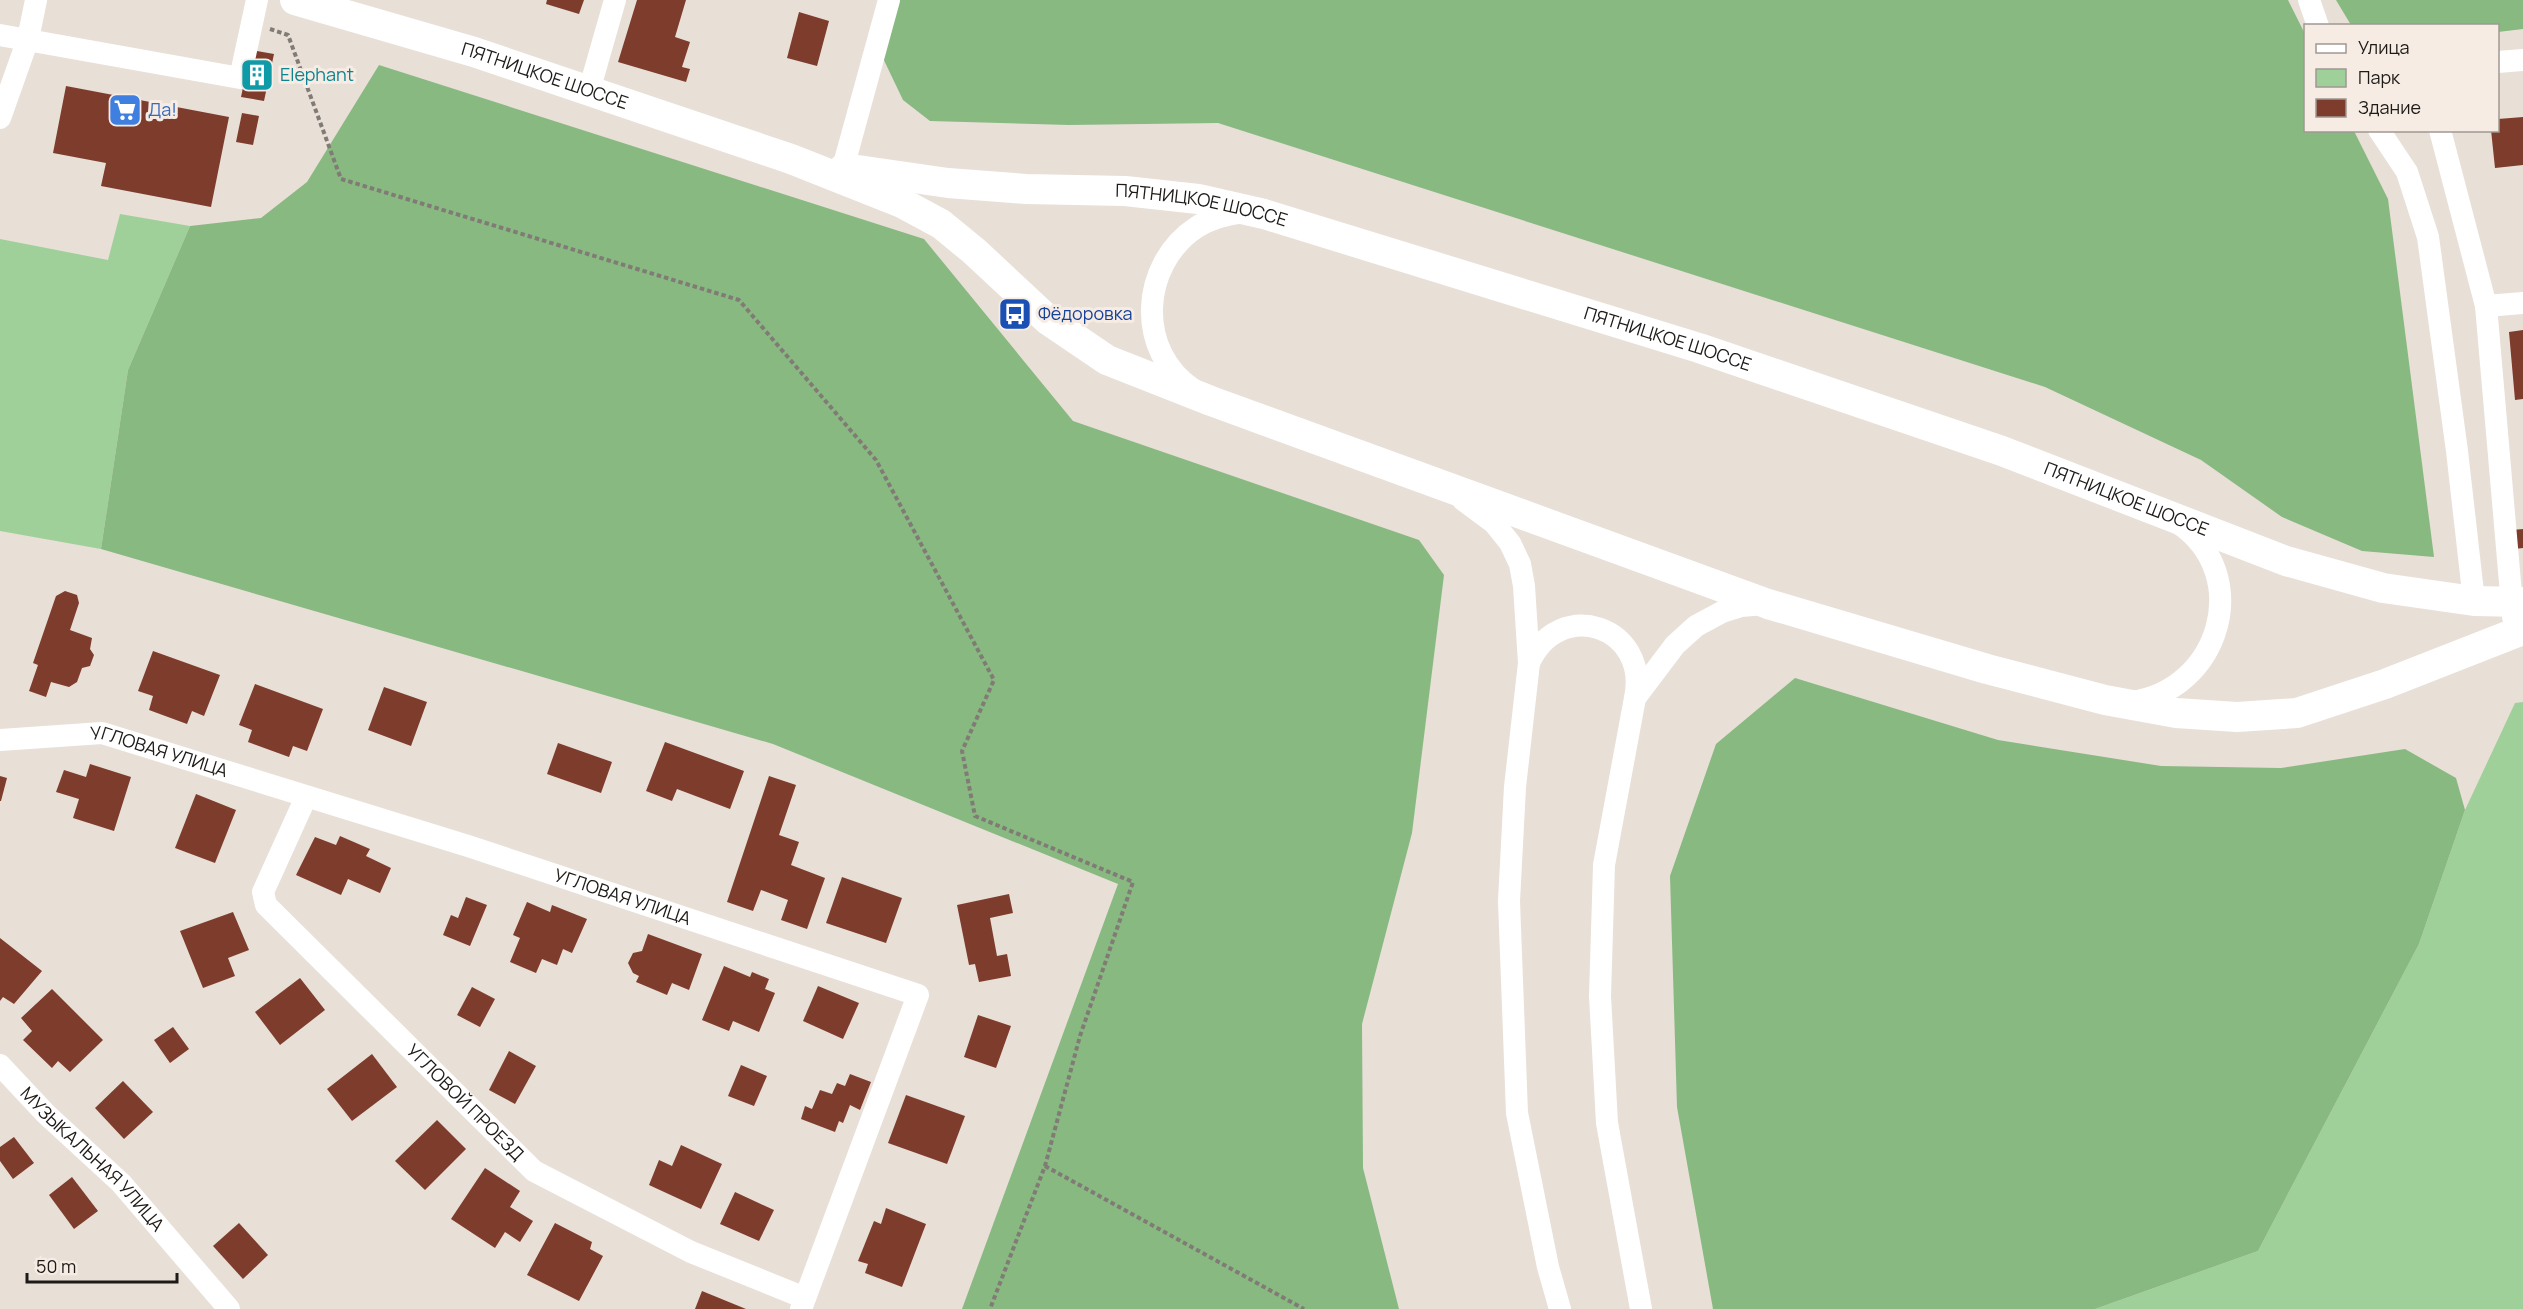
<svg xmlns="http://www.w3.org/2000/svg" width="2523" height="1309" font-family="Manrope,sans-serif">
<rect width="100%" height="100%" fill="#e8dfd7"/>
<g fill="#a0d099">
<path d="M120,214L190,226L128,370L101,549L0,531V239L108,260Z"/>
<path d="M2523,702V1309H2095L2258,1251L2419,944L2465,810L2515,703Z"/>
</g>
<g fill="#88b981">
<path d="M894,0H2288L2305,34L2306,130L2354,131L2388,199L2434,557L2362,551L2282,517L2201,460L2045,387L1218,123L1069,125L930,121L903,100L880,52Z"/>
<path d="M2336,0H2523V29L2498,32V26L2351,25Z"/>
<path d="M379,65L924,239L1073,421L1419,540L1444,575L1412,833L1362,1024L1363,1168L1399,1309H962L1118,884L773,744L101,549L128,370L190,226L261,218L307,182Z"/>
<path d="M1795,678L1998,740L2161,766L2281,768L2405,749L2456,778L2465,810L2419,944L2258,1251L2095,1309H1713L1677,1107L1670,876L1716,744Z"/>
</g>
<g fill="#7e3c2d">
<path d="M547,0H584L579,14L546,4Z"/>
<path d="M637,0H686L675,37L690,42L682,67L690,69L686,82L618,62Z"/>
<path d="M799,12L829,21L817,66L787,58Z"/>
<path d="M251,50L274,54L264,101L241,97Z"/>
<path d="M66,86L229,117L211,207L101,186L106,163L53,153Z"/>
<path d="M242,113L259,116L253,145L236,142Z"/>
<path d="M2523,117V165L2495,168L2491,130H2498V119Z"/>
<path d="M2523,330V399L2515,400L2509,332Z"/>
<path d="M2523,529V548L2514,549L2512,530Z"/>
<path d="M65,591L77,595L79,603L70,630L92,638L90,649L94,655L90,666L82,668L77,682L69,687L51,682L46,697L29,691L38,665L33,663L56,596Z"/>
<path d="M153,651L220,675L204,716L192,711L187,724L149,710L153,696L138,691Z"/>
<path d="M255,684L323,709L307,751L293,746L289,757L248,742L252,730L239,725Z"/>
<path d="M384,687L427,702L411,746L368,730Z"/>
<path d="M665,742L744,771L730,809L677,789L672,801L646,791Z"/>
<path d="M558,743L612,762L601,793L547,774Z"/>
<path d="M90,764L131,777L114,831L73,818L79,799L56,792L64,770L86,777Z"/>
<path d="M0,776L7,778L1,801H0Z"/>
<path d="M769,776L796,785L779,835L799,842L791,865L825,878L807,929L781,920L788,900L761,890L753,911L727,902Z"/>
<path d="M196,794L236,810L215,863L175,848Z"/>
<path d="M340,836L370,849L366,856L391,868L380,893L348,879L341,895L296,875L315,837L336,845Z"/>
<path d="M842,877L902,898L886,943L826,923Z"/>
<path d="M1009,894L1013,913L990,918L997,956L1007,954L1011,976L979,982L975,964L969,965L957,905Z"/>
<path d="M466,897L487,905L470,946L443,935L451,915L458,918Z"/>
<path d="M527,902L550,912L552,905L587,919L572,953L563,949L557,965L542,959L536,973L510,962L520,938L513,935Z"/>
<path d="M233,912L249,950L228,958L235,976L203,988L180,931Z"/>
<path d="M648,934L702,954L689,990L672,983L667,995L636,982L639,976L633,973L628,963L633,953L642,951Z"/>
<path d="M0,938L42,971L14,1004L3,997L0,1001Z"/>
<path d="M724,966L750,977L752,972L769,979L765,989L775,993L759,1032L733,1021L729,1031L702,1020Z"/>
<path d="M300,978L325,1010L280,1045L255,1012Z"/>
<path d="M818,986L859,1003L843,1039L803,1021Z"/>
<path d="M472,987L495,999L480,1027L457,1015Z"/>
<path d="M52,989L103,1040L70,1072L58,1061L52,1068L23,1040L32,1031L21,1018Z"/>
<path d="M978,1015L1011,1026L996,1068L964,1057Z"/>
<path d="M173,1027L189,1049L170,1063L154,1040Z"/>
<path d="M509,1051L536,1066L515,1104L489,1090Z"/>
<path d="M372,1054L397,1087L352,1121L327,1089Z"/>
<path d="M741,1065L767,1076L754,1106L728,1096Z"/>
<path d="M850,1074L871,1082L860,1110L850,1105L843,1123L839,1121L835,1132L801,1119L805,1106L812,1109L820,1090L832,1094L837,1083L845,1086Z"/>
<path d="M123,1081L153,1112L124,1139L95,1108Z"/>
<path d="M906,1095L965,1116L947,1164L888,1143Z"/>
<path d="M437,1120L466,1149L425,1190L395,1161Z"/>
<path d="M14,1137L34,1163L13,1179L0,1161V1147Z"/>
<path d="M681,1145L722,1164L701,1209L649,1185L659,1160L672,1166Z"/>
<path d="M485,1168L520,1191L510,1207L533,1221L520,1242L505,1232L495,1248L451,1219Z"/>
<path d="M72,1177L98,1211L74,1229L49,1195Z"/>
<path d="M735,1192L774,1210L759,1241L720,1224Z"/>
<path d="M886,1208L926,1224L902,1287L865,1273L868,1264L858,1261L874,1221L881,1224Z"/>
<path d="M239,1223L268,1255L243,1279L213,1246Z"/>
<path d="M555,1223L592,1242L590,1249L603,1256L579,1301L527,1275Z"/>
<path d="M702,1291L746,1309H695Z"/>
</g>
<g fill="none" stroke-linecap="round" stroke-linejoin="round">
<g stroke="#817b76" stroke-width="4" stroke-dasharray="4.5 3" stroke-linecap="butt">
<path d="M270,29L288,35L341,179L739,300L876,460L994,680L962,751L975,816L1133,882L1080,1036L1045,1166L990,1309"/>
<path d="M1045,1166L1304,1309"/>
</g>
<g stroke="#fff" stroke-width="22">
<path d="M2309,0L2318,26"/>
<path d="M0,35L240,78L257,0"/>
<path d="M2498,62L2523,60"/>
<path d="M589,91L615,0"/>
<path d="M0,118L28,39L36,0"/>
<path d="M2379,130L2407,172L2428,237L2457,451L2474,601"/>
<path d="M2440,130L2486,306L2513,617"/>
<path d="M843,168L889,0"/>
<path d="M2486,306L2523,303"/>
<path d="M1194,390C1135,352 1140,264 1197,227C1211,218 1228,214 1244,212"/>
<path d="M1463,500L1494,523L1510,543L1520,564L1524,586L1529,663L1515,787L1509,901L1517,1113L1548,1267L1560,1309"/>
<path d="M1529,663C1559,596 1650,626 1635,698"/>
<path d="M2131,702C2219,691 2255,575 2178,523"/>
<path id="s1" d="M0,740L102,733L468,846L918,995L801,1309"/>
<path id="s2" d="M306,797L263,892L266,905L534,1171L691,1252L805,1298"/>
<path id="s3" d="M0,1065L46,1114L121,1183L229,1309"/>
<path d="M1641,1309L1607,1123L1600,996L1604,865L1635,698L1675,645L1696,626L1722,612L1741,606L1764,604"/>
</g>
<g stroke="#fff" stroke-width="30">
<path id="s4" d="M295,0L474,52L791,159L902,203L941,224L974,251L1048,320L1107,360L1211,401L1768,604L1987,669L2105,700L2176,713L2237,717L2297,713L2385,684L2523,630"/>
<path id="s5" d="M844,168L948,183L1026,189L1125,191L1198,199L1264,214L1699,348L2002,451L2286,561L2383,588L2474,601L2523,602"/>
</g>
</g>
<defs>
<symbol id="building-square" viewBox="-11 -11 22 22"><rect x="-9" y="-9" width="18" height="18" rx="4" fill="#0f9aa8" stroke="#f6ece4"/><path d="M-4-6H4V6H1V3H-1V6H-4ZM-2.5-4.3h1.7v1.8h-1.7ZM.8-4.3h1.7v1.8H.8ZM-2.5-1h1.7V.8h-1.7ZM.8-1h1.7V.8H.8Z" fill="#fff"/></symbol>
<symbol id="supermarket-square" viewBox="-11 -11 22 22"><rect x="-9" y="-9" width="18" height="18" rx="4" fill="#3f7fe0" stroke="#f6ece4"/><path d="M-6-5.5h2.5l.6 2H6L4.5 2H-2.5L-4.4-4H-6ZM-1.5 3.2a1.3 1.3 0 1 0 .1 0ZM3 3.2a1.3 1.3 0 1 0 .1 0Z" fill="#fff"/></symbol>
<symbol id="bus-square" viewBox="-11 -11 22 22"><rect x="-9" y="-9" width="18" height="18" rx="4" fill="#1a4fb4" stroke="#f6ece4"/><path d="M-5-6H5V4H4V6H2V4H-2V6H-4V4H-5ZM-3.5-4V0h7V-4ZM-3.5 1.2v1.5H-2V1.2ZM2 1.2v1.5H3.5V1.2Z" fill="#fff"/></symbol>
</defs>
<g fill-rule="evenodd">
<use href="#building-square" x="238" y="56" width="38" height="38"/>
<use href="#supermarket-square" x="106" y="91" width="38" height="38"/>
<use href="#bus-square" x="996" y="295" width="38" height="38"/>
</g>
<g text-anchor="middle" stroke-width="6" stroke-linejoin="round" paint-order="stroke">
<g font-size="18" fill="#0d838f" stroke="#f6ece4" text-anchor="start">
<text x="280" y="81">Elephant</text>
</g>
<g font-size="18" fill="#1d1a17" stroke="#f6ece4">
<text dy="6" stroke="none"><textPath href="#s4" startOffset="261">ПЯТНИЦКОЕ ШОССЕ</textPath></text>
<text dy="6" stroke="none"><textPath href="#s5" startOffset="360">ПЯТНИЦКОЕ ШОССЕ</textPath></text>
<text dy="6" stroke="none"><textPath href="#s5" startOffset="846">ПЯТНИЦКОЕ ШОССЕ</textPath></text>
<text dy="6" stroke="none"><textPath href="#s5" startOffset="1332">ПЯТНИЦКОЕ ШОССЕ</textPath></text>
<text dy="6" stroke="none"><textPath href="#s1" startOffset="162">УГЛОВАЯ УЛИЦА</textPath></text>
<text dy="6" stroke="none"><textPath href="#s1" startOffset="648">УГЛОВАЯ УЛИЦА</textPath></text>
<text dy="6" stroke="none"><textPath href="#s2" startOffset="398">УГЛОВОЙ ПРОЕЗД</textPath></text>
<text dy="6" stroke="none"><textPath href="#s3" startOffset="132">МУЗЫКАЛЬНАЯ УЛИЦА</textPath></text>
</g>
<g font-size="18" fill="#366cbe" stroke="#f6ece4" text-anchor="start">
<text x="148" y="116">Да!</text>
</g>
<g font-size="18" fill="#164399" stroke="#f6ece4" text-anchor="start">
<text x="1038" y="320">Фёдоровка</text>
</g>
</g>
<rect x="2304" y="24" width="195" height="108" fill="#f6ece4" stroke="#9f9892" stroke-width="1.5"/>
<rect x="2316" y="44" width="30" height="9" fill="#ffffff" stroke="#9f9892" stroke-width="1.5"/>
<text x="2358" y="54" font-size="18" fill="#1d1a17">Улица</text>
<rect x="2316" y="69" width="30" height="18" fill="#a0d099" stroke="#9f9892" stroke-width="1.5"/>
<text x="2358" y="84" font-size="18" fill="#1d1a17">Парк</text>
<rect x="2316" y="99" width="30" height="18" fill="#7e3c2d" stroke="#9f9892" stroke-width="1.5"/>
<text x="2358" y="114" font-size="18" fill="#1d1a17">Здание</text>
<path d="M27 1273v9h150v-9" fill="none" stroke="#1d1a17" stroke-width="3"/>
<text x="36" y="1273" font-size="18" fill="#1d1a17" stroke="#f6ece4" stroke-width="4.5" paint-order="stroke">50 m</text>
</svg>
